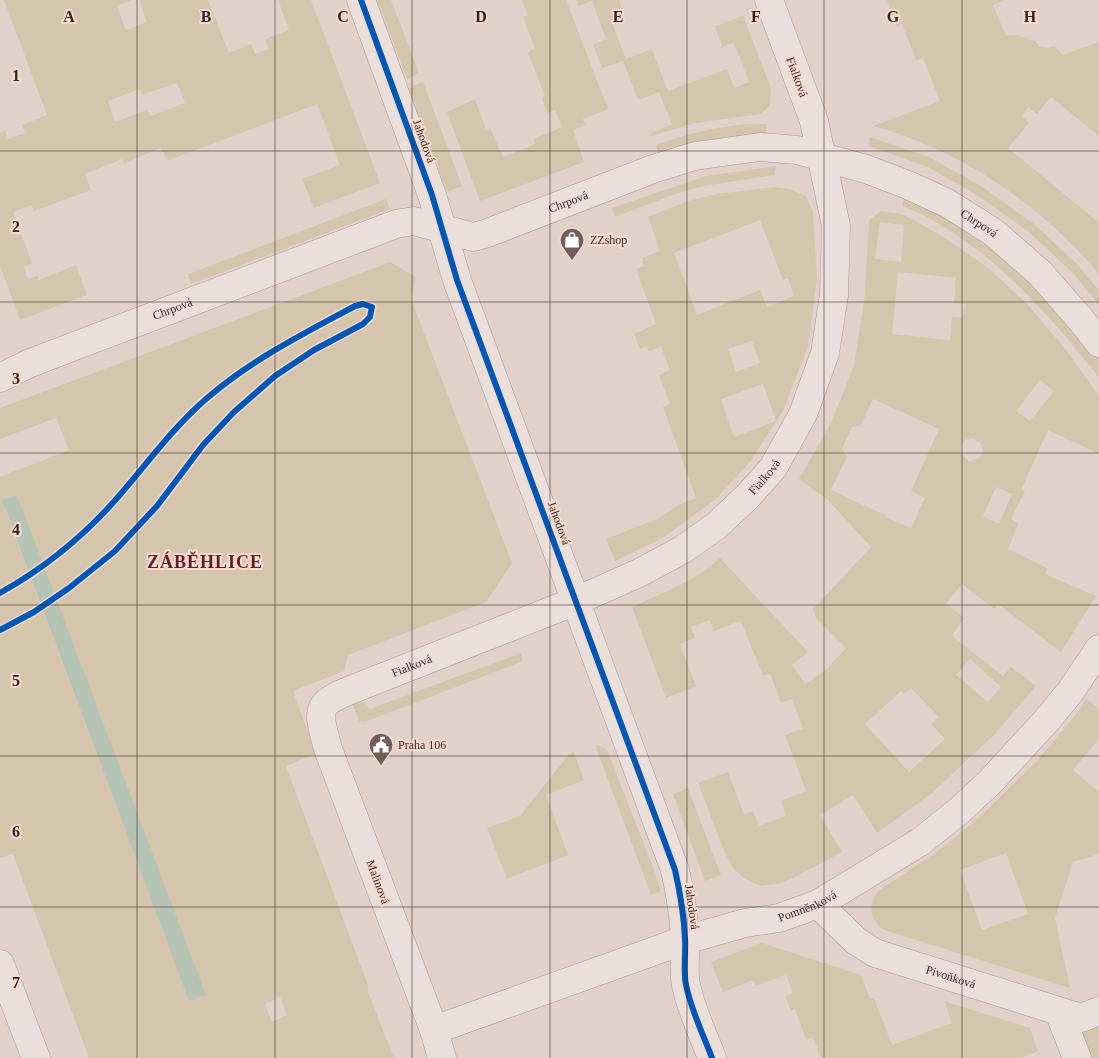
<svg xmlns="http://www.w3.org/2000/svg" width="1099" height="1058" font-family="Georgia,serif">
<rect width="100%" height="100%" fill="#e2d1ca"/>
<g fill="#d5c5ac" fill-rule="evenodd">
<path d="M4,0H132L117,6L126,30L147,22L139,0H208L229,53L251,44L255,54L269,49L265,39L289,30L278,0H311L380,183L314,208L302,179L340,165L317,104L167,161L161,148L124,163L122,159L85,174L91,190L34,211L31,205L13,212L32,263L24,267L28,279L37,276L39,280L76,265L87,295L20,320L0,266V133L5,131L8,139L25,133L22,125L47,115ZM177,83L185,103L150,116L147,110L115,122L108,101L139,89L142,95Z"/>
<path d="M377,0H391L419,73L407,79Z"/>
<path d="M522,0H566L608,109L583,119L585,125L573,130L584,162L480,201L447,112L475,99L486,129L490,128L503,157L535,144L533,139L562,127L555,110L547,113L542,98L545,96L528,52L535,49L523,17L528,15Z"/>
<path d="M576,0H619L624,15L611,20L626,59L652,49L668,91L727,69L734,88L749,82L734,43L722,47L715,26L743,16L771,88L770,105L761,114L695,123L651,136L650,133L672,125L659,92L638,100L623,61L602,68L593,45L606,39L592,1L578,6Z"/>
<path d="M887,0H1005L993,5L1006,36C1017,32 1024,39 1035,41L1039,47L1047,48L1054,46L1063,55L1099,42V136L1051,97L1037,114L1028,107L1022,116L1029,123L1008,148L1097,221L1099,218V274C1041,205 961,150 873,126L940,101L923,58L916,60L902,24L897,27Z"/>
<path d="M423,82L462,186L447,192L409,88Z"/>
<path d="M748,124H766L767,135L724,137L658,155L656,145C685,134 716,127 748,124Z"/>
<path d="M870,137L929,157L981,186L1034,224L1079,266L1099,291V305L1073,273L1029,232L977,195L928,167L869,146Z"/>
<path d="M776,166L774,175L704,186L675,194L615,217L612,208L706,176Z"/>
<path d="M774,187L790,189L806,196L813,212L817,279L808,346L783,411L750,462L716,499L661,539L615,561L606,539L657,519L676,507L678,505L696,498L663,407L670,404L659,375L670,370L661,347L649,351L647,346L640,349L634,334L656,324L636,269L644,266L642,258L660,251L648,217L688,201L717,194ZM760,220L783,280L788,278L794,296L767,307L760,290L697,315L674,253ZM752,341L760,363L736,372L728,349ZM763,384L776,421L734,437L721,399Z"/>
<path d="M905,194L984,239L1047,295L1099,358V377C1051,318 1003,261 937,223C926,216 914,211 902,206Z"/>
<path d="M386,199L390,209L191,284L188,274Z"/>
<path d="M881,211L902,214L942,236L987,267L1026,303L1064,347L1099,396V454L1048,430L1021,490L1025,491L1011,519L1019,523L1008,549L1047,568L1045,574L1096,596L1061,652L998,604L994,609L962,584L946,603L964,618L952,636L1003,676L1011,667L1036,686L995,734L932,793L880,831L877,833L853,795L820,815L842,852L793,878L778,884L760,886L745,879L733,868L725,853L698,783L728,772L744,814L753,811L759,826L786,816L781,801L806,791L785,735L803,728L792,699L781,703L770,674L763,676L741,621L714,631L710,620L691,627L695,638L680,644L696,686L666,698L632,607C662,593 696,581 720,558L808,652L792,665L805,684L825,671L846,648L816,618L813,609L871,547L827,499L799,479L831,423L854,366L865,294L869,220ZM880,222L904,225L901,262L875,259ZM898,272L956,278L954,303L965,304L963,318L952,317L950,340L892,334ZM1040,380L1054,391L1030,421L1016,411ZM873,399L939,429L911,491L925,498L911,528L885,517V515L831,490L847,457L842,449L852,427L861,425ZM973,438L981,444L983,453L977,459L969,461L962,455L961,447L965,440ZM996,487L1012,494L999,524L983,516ZM970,659L1001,687L988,702L956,675ZM911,688L939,717L931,724L945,739L909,772L865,724L901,691L904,694Z"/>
<path d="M390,262L416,277L411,299L512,563L486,602L348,655L344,671L293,691L316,754L286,766L368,985V992L394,1058H89L13,854L0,858V477L69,450L56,418L0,439V408ZM17,495L189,1001L2,501ZM280,997L287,1015L272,1022L265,1004Z"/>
<path d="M521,653L523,659L521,662L365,722L359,721L352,702C361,700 365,701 370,709Z"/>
<path d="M1086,699L1099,709V739L1073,770L1099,792V854L1073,862L1055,918L1070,988L884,930C870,921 868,906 877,892L945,846L985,812L1037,761L1079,711ZM1006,853L1028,914L982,930L960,870Z"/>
<path d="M595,745C603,746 606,748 609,755L656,875L661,891L651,895Z"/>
<path d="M574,752L584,780L546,795L568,855L507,879L487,828L520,816L569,754Z"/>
<path d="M688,788L721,875L705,881L673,794Z"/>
<path d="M762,943L861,975L870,999L874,998L892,1045L952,1023L944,1001L1030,1028L1038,1051L1021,1058H821L813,1037L806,1040L795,1009L791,1011L785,996L793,993L786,975L756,986L753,980L723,992L711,962Z"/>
<path d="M1099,1025V1058H1089L1082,1033Z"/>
</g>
<path fill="#b5c4b4" d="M17,495L206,995L189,1001L2,500Z"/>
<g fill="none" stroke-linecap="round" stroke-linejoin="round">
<defs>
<g id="minor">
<path d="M361,0L432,195L457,280L675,870C680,892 684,915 685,939C686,954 683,970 686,985C691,1010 703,1034 712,1058"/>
<path id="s1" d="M0,378L28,364L59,352L396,224L414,221L473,237L485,234L653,169L695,156L760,147L797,150L866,169L908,185L947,203L993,232L1040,273L1082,321L1099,343"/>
<path id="s2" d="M818,904L856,941L875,953L1081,1018L1099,1011"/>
<path d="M0,964L36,1058"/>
<path d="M1059,1012L1077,1058"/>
<path id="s3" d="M434,1030L685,940L745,923L779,918L818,904L920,842L960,810L990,782L1047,720L1070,692L1099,649"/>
<path id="s4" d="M442,1058L434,1030L328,749C318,710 313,705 353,689L576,601L639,573L682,550L716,526L747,497L773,468L803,414L825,353L834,295L836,226L814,121L769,0"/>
</g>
</defs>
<use href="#minor" stroke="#a79894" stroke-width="29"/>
<use href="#minor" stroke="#eadfdb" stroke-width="28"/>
<defs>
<g id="cycleway">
<path d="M361,0L432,195L457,280L675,870C680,892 684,915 685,939C686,954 683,970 686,985C691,1010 703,1034 712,1058"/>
<path d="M0,593C41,570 78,541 110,506C142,471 170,430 206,399C251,360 303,334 355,306L363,304L372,307L370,317L363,324L314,350L275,376L234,412L203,445L157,506L115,551L69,588L34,612L0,630"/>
</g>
</defs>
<use href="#cycleway" stroke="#f5dace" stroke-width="9"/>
<use href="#cycleway" stroke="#0057b8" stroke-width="6"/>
</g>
<path fill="none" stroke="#351e1c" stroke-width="1" stroke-opacity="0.55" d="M137,0V1058M275,0V1058M412,0V1058M550,0V1058M687,0V1058M824,0V1058M962,0V1058M0,151H1099M0,302H1099M0,453H1099M0,605H1099M0,756H1099M0,907H1099"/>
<defs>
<symbol id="shop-pin" viewBox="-11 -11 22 30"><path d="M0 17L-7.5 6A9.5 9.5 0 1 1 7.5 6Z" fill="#725d59" stroke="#f5dace"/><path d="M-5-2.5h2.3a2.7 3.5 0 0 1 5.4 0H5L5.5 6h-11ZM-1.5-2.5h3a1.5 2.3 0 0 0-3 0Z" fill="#fff"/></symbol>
<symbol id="civic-pin" viewBox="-11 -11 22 30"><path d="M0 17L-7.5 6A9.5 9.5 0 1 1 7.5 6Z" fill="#725d59" stroke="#f5dace"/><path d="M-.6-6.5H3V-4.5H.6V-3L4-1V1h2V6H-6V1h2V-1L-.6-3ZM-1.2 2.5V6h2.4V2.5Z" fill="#fff"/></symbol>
</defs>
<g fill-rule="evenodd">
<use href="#shop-pin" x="558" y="226" width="28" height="38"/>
<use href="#civic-pin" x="367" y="731" width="28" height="38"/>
</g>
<g text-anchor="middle" stroke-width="4" stroke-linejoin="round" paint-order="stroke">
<g font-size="12" fill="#351e1c" stroke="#f5dace">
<text transform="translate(797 77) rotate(70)" y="4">Fialková</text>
<text transform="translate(424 141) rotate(70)" y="4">Jahodová</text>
<text dy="4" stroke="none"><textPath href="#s1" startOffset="606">Chrpová</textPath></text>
<text dy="4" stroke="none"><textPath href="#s1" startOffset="1041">Chrpová</textPath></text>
<text dy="4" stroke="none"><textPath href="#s1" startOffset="186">Chrpová</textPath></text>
<text dy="4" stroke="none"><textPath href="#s4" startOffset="876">Fialková</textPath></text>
<text transform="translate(559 523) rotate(70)" y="4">Jahodová</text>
<text dy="4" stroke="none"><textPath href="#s4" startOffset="471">Fialková</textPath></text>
<text transform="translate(378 882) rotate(70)" y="4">Malinová</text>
<text dy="4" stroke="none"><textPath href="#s3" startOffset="394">Pomněnková</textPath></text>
<text transform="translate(692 907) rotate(82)" y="4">Jahodová</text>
<text dy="4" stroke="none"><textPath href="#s2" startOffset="155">Pivoňková</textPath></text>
</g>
<g font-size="12" fill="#351e1c" stroke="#f5dace" text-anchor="start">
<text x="590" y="244">ZZshop</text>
<text x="398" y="749">Praha 106</text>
</g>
<g font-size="18" font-weight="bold" letter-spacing="1" fill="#611c29" stroke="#f5dace">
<text x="205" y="568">ZÁBĚHLICE</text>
</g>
</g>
<g font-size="16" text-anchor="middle" font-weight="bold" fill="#351e1c" stroke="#f5dace" stroke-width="4" stroke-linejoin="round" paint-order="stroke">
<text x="69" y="22">A</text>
<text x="206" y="22">B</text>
<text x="343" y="22">C</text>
<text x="481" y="22">D</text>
<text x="618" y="22">E</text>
<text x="756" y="22">F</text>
<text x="893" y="22">G</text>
<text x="1030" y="22">H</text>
<text x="16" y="81">1</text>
<text x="16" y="232">2</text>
<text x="16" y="384">3</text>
<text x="16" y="535">4</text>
<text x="16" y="686">5</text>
<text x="16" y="837">6</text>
<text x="16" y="988">7</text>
</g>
</svg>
